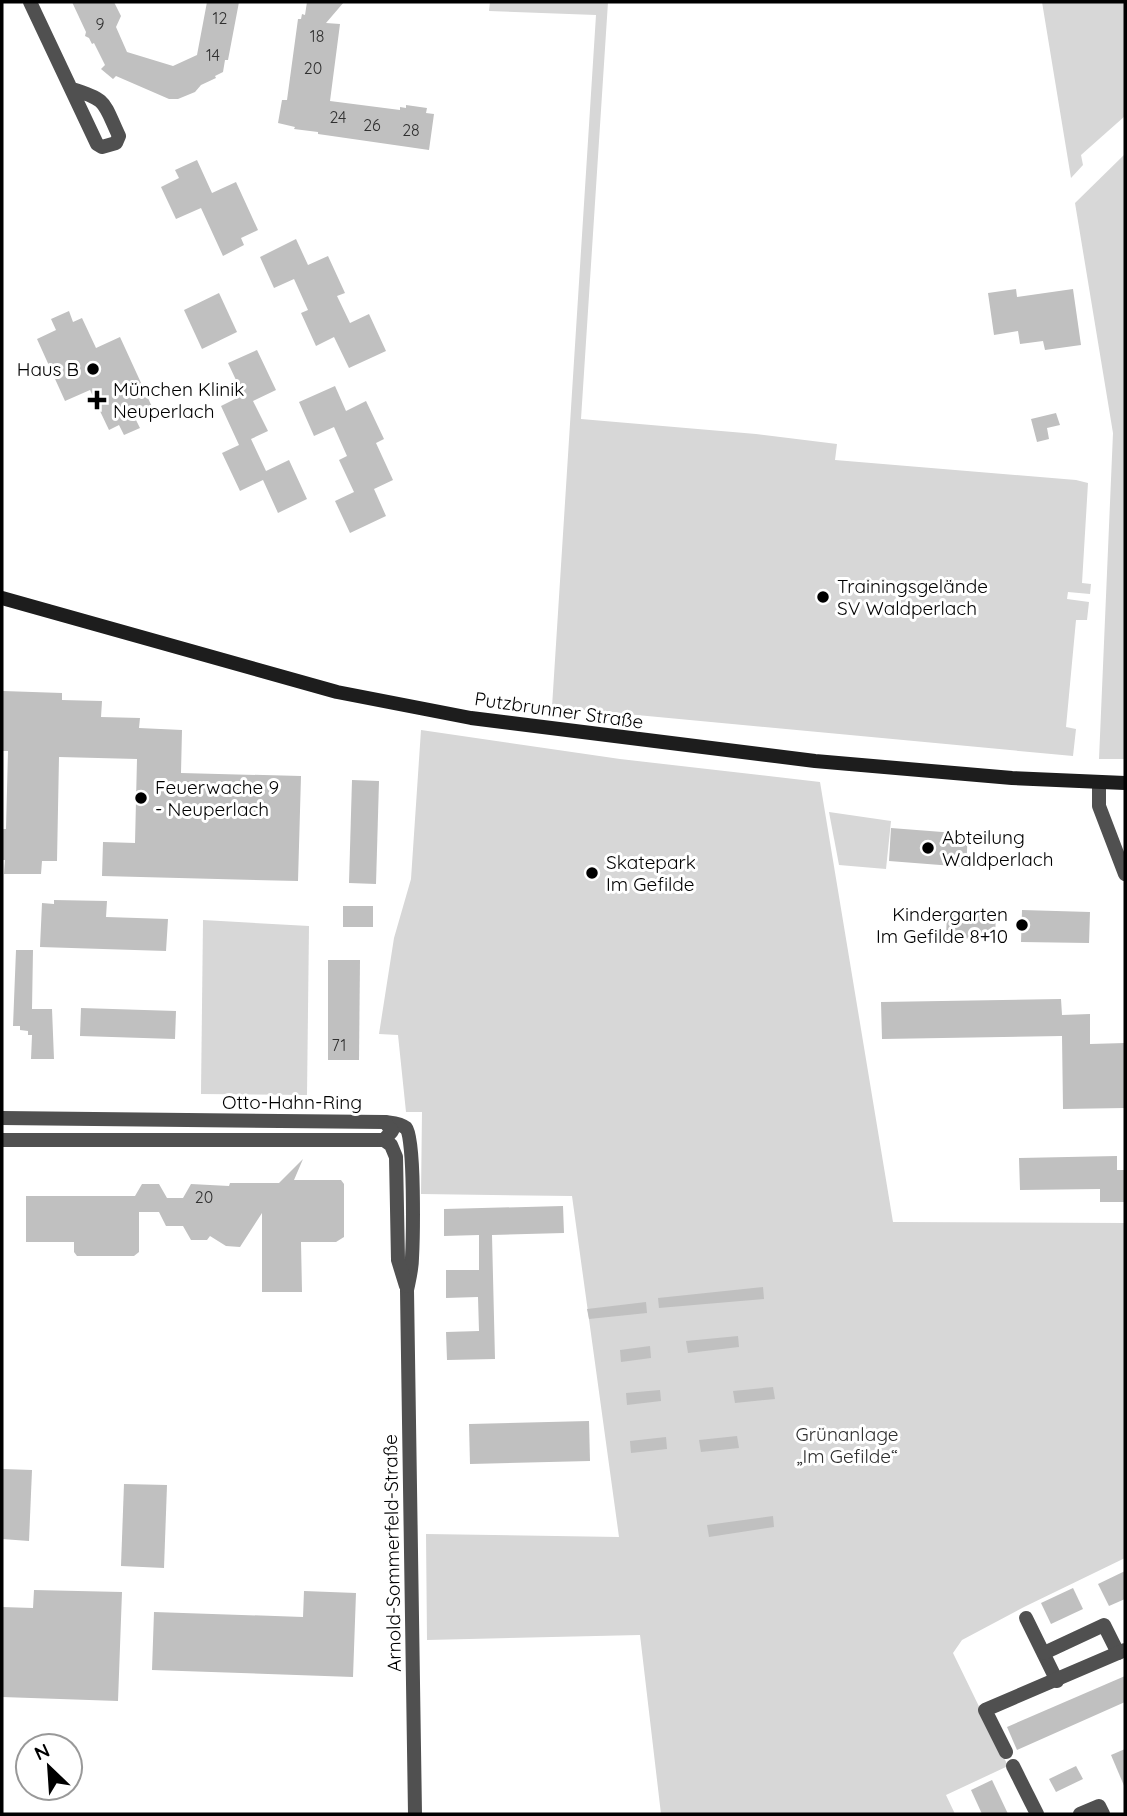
<svg xmlns="http://www.w3.org/2000/svg" width="1127" height="1816" font-family="Quicksand,sans-serif">
<rect width="100%" height="100%" fill="#fff"/>
<g fill="#d7d7d7">
<path d="M490,2H608L581,419L756,434L837,444L835,460L1076,480L1088,483L1082,583L1091,584L1090,594L1068,592L1067,599L1089,602L1087,620H1076L1066,727L1076,729L1073,756L552,707L596,15L489,11Z"/>
<path d="M1042,2H1125V116L1081,155L1083,165L1071,178Z"/>
<path d="M1125,154V759H1099L1113,433L1075,203Z"/>
<path d="M421,730L620,759L820,782L893,1222L1125,1223V1558L1024,1607L962,1640L953,1653L1008,1766L946,1795L955,1814H661L640,1635L427,1640L426,1534L619,1537L572,1196L421,1194L422,1112H406L398,1035L379,1034L394,938L411,879Z"/>
<path d="M829,812L891,821L886,869L839,865Z"/>
<path d="M203,920L309,926L307,1095L201,1094Z"/>
</g>
<g fill="#c0c0c0">
<path d="M72,2H114L121,16L116,27L127,52L173,66L197,55L207,2H239L228,60H225L223,72L215,76L216,78L201,85L195,92L178,99H169L116,76L113,79L101,69L105,65L94,43L92,44L89,38L85,36L86,32Z"/>
<path d="M307,2H344L326,23L340,24L330,101L400,110V107L406,108V105L427,108L426,113L434,114L429,150L318,134V132L294,129L295,127L278,123L282,100H287L298,19H301L302,14L305,15Z"/>
<path d="M197,160L212,193L236,182L258,230L241,238L244,245L223,256L201,208L176,219L161,187L179,178L175,170Z"/>
<path d="M296,239L308,265L328,256L345,293L337,296L350,323L369,314L386,351L349,368L334,337L316,346L301,313L308,310L294,279L274,288L260,257Z"/>
<path d="M1016,289L1017,297L1073,289L1081,345L1045,350L1043,341L1020,344L1018,331L994,335L988,293Z"/>
<path d="M219,293L237,332L202,349L184,310Z"/>
<path d="M69,311L73,322L82,318L96,348L120,337L153,409L135,418L140,428L124,435L119,425L109,430L90,390L65,401L37,339L56,330L51,319Z"/>
<path d="M257,350L276,390L253,401L268,431L251,439L266,471L289,460L307,499L278,513L263,480L240,491L222,453L239,445L221,406L243,395L228,363Z"/>
<path d="M335,386L346,411L366,401L384,439L376,443L393,480L374,489L386,516L350,533L335,501L354,492L339,460L347,456L334,427L314,436L299,402Z"/>
<path d="M1056,413L1060,425L1047,428L1049,439L1037,442L1031,419Z"/>
<path d="M3,691L62,693V700L102,701L101,717L140,718L139,728L182,730L181,773L301,776L298,881L102,876L103,842L135,843L137,759L59,757L57,861H42L41,874H4L5,860H2V829H6L8,751H2Z"/>
<path d="M352,780L379,781L376,884L349,883Z"/>
<path d="M891,828L968,834L966,867L889,861Z"/>
<path d="M54,900L107,901L106,917L168,919L166,951L40,947L42,903L54,904Z"/>
<rect x="343" y="906" width="30" height="21"/>
<path d="M1022,910L1090,912L1089,943L1021,942Z"/>
<path d="M947,911L996,912L995,939L946,938Z"/>
<path d="M16,950H33L32,1009H52L54,1059H31L32,1035H28V1031L20,1030V1026H13Z"/>
<path d="M328,960H360L359,1060H328Z"/>
<path d="M1061,999L1062,1015L1090,1014V1044L1125,1043V1108L1063,1109L1062,1036L882,1039L881,1002Z"/>
<path d="M81,1008L176,1011L175,1039L80,1036Z"/>
<path d="M1117,1156V1170H1125V1202H1100V1189L1020,1190L1019,1158Z"/>
<path d="M303,1159L294,1180H341L344,1184V1237L336,1242H301L302,1292H262V1213L240,1247L226,1246L210,1236L207,1240H191L183,1226H166L159,1212H139V1252L134,1256H77L74,1252V1242H26V1196H135L142,1184H159L167,1198H183L191,1184L229,1186L230,1183H279Z"/>
<path d="M563,1206L564,1233L492,1235L495,1359L447,1360L446,1332L479,1331L478,1297L446,1298V1270H479V1235L444,1236V1209Z"/>
<path d="M763,1287L764,1299L659,1308L658,1298Z"/>
<path d="M646,1302L647,1313L589,1319L587,1309Z"/>
<path d="M738,1336L739,1347L688,1353L686,1341Z"/>
<path d="M650,1346L651,1358L621,1362L620,1350Z"/>
<path d="M773,1387L775,1399L735,1403L733,1391Z"/>
<path d="M660,1390L661,1401L627,1405L626,1393Z"/>
<path d="M589,1421L590,1461L470,1464L469,1424Z"/>
<path d="M737,1436L739,1448L701,1452L699,1440Z"/>
<path d="M666,1437L667,1449L631,1453L630,1441Z"/>
<path d="M2,1469L32,1470L29,1541L2,1539Z"/>
<path d="M124,1484L167,1485L164,1568L121,1566Z"/>
<path d="M773,1516L774,1527L709,1537L707,1525Z"/>
<path d="M1125,1571V1599L1109,1606L1098,1584Z"/>
<path d="M1073,1588L1083,1609L1051,1624L1041,1603Z"/>
<path d="M34,1590L122,1592L118,1701L2,1697V1607L33,1608Z"/>
<path d="M304,1591L356,1593L353,1677L152,1670L154,1612L303,1617Z"/>
<path d="M1125,1676V1702L1017,1750L1007,1727Z"/>
<path d="M1125,1749V1788L1111,1755Z"/>
<path d="M1076,1766L1083,1779L1056,1792L1049,1779Z"/>
<path d="M992,1780L1001,1799L1008,1814H982L971,1790Z"/>
</g>
<g fill="none" stroke-linecap="round" stroke-linejoin="round">
<g stroke="#505050" stroke-width="14">
<path d="M30,2L97,144L102,147L116,143L119,136C103,102 108,100 72,89"/>
<path d="M1099,782V806L1125,874"/>
<path d="M2,1118L385,1122C392,1123 400,1123 406,1128C415,1138 413,1239 412,1258C412,1269 409,1280 407,1290L415,1814"/>
<path d="M2,1140H384L392,1131L385,1122"/>
<path d="M384,1140L391,1145L396,1157L398,1260L406,1286"/>
<path d="M1026,1618L1057,1681"/>
<path d="M1044,1653L1104,1625L1118,1653"/>
<path d="M1006,1752L985,1710L1125,1650"/>
<path d="M1013,1766L1037,1814"/>
<path d="M1080,1814L1099,1806L1103,1814"/>
</g>
<path stroke="#1d1d1d" stroke-width="14" d="M2,598L337,692L471,718L815,761L1012,778L1125,783"/>
</g>
<g fill="#000" stroke="#fff" stroke-width="2.5">
<circle cx="93" cy="369" r="7"/>
<path d="M93.5 389.5h7v7h7v7h-7v7h-7v-7h-7v-7h7z"/>
<circle cx="823" cy="597" r="7"/>
<circle cx="141" cy="798" r="7"/>
<circle cx="928" cy="848" r="7"/>
<circle cx="592" cy="873" r="7"/>
<circle cx="1022" cy="925" r="7"/>
</g>
<g text-anchor="middle" stroke-width="6" stroke-linejoin="round" paint-order="stroke">
<g font-size="16" fill="#303030">
<text x="220" y="24">12</text>
<text x="100" y="30">9</text>
<text x="317" y="42">18</text>
<text x="213" y="61">14</text>
<text x="313" y="74">20</text>
<text x="338" y="123">24</text>
<text x="372" y="131">26</text>
<text x="411" y="136">28</text>
<text x="339" y="1051">71</text>
<text x="204" y="1203">20</text>
</g>
<g font-size="19" fill="#000" stroke="#fff" text-anchor="start">
<text x="79" y="376" text-anchor="end">Haus B</text>
<text x="113" y="396">München Klinik<tspan x="113" dy="22">Neuperlach</tspan></text>
<text x="837" y="593">Trainingsgelände<tspan x="837" dy="22">SV Waldperlach</tspan></text>
<text x="155" y="794">Feuerwache 9<tspan x="155" dy="22">- Neuperlach</tspan></text>
<text x="942" y="844">Abteilung<tspan x="942" dy="22">Waldperlach</tspan></text>
<text x="606" y="869">Skatepark<tspan x="606" dy="22">Im Gefilde</tspan></text>
<text x="1008" y="921" text-anchor="end">Kindergarten<tspan x="1008" dy="22">Im Gefilde 8+10</tspan></text>
</g>
<g font-size="19" fill="#000" stroke="#fff">
<text transform="translate(559 710) rotate(8)" y="7">Putzbrunner Straße</text>
<text x="292" y="1109">Otto-Hahn-Ring</text>
<text transform="translate(392 1553) rotate(-91)" y="7">Arnold-Sommerfeld-Straße</text>
</g>
<g font-size="19" fill="#2e2e2e" stroke="#fff">
<text x="847" y="1441">Grünanlage<tspan x="847" dy="22">„Im Gefilde“</tspan></text>
</g>
</g>
<rect width="1127" height="1816" fill="none" stroke="#000000" stroke-width="7"/>
<g transform="translate(49 1767) rotate(335)"><circle r="33" fill="#ffffff" stroke="#999999" stroke-width="2"/>
<path d="M0-5L12 26L0 18L-12 26Z" fill="#000000"/>
<text y="-10" font-size="19" font-weight="bold" text-anchor="middle" fill="#000000">N</text>
</g>
</svg>
